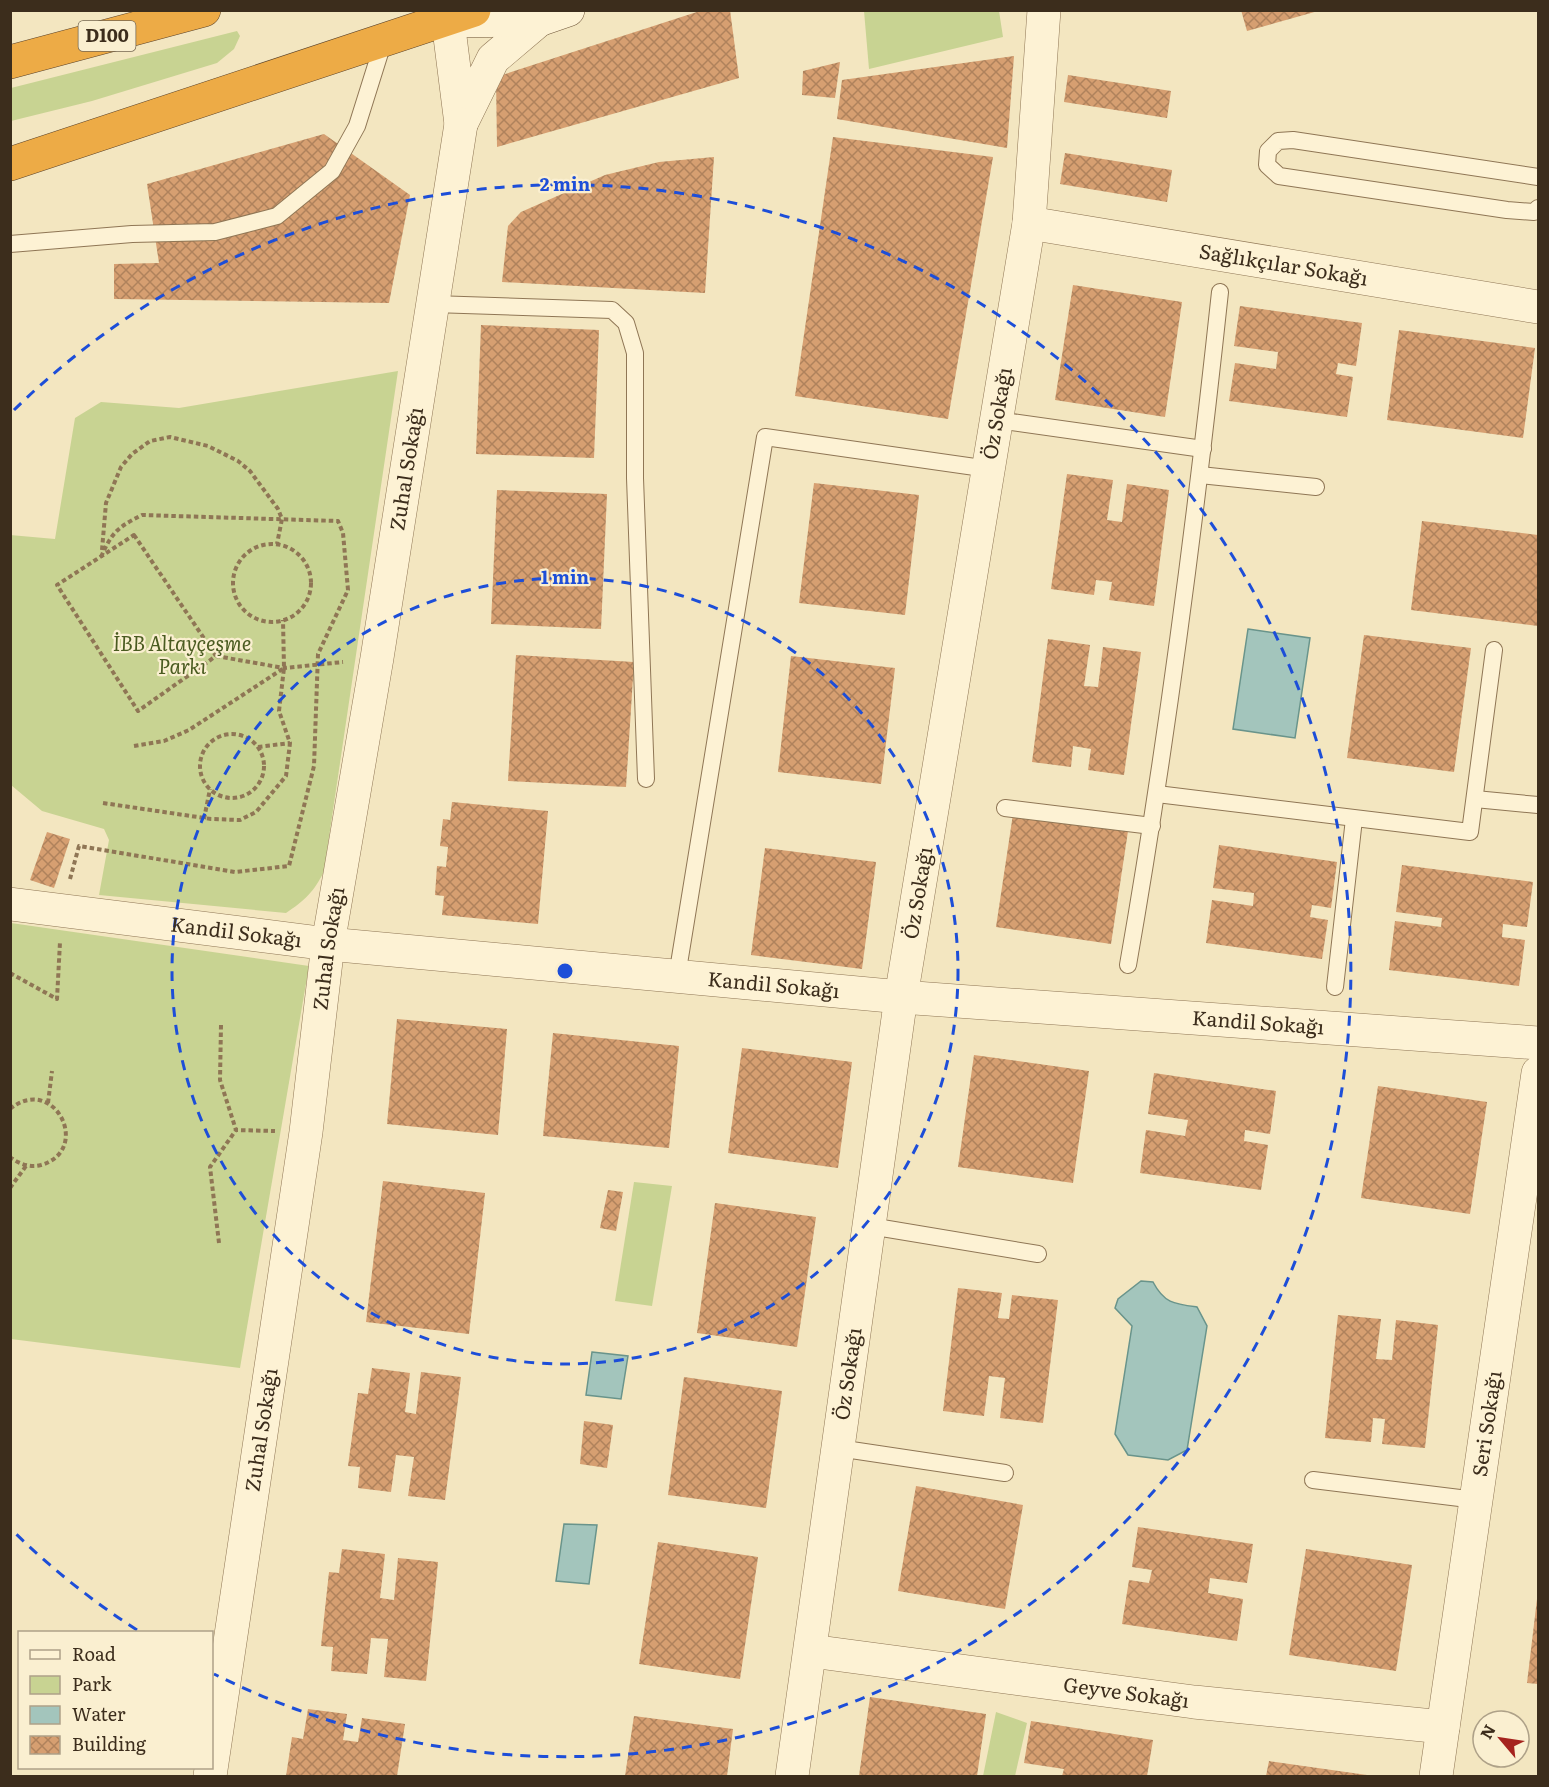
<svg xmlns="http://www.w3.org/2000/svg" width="1549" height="1787" font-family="Literata,serif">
<defs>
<pattern id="building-cross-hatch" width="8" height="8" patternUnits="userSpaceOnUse" patternTransform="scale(1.5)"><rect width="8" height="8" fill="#d69f71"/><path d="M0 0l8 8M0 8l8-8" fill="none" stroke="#af825c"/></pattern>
</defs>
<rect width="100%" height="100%" fill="#f3e6c0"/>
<g fill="#c8d392">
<path d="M864,11H999L1003,37L869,69Z"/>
<path d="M237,31L240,36L234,49L217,63L92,101L11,121V88Z"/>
<path d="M398,371L324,871C315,891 304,901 286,913L99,895L109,840L104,829L42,811L11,785L10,535L55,539L75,418L101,402L179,408Z"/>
<path d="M11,923L309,966L240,1368L11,1339Z"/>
<path d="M634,1182L672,1186L652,1306L615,1301Z"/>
<path d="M996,1712L1027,1723L1015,1776H983Z"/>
</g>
<g fill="#a3c5bc" stroke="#69948b" stroke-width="1.5">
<path d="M1248,629L1310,638L1295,738L1233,729Z"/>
<path d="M1141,1281L1153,1282C1164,1303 1174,1304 1197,1307L1207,1326L1187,1450L1168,1460L1128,1455L1115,1434L1132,1326L1115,1308L1118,1299Z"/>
<path d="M592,1352L628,1356L621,1399L586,1395Z"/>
<path d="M564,1524L597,1525L589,1584L556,1581Z"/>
</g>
<g fill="url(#building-cross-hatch)">
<path d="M703,10H730L739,78L497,147L496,77Z"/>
<path d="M1241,10H1318V11L1247,31Z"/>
<path d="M1014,56L1007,148L837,119L842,80Z"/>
<path d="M840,62L835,98L802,95L803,71Z"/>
<path d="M1068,75L1171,91L1167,118L1064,102Z"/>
<path d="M324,134L410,195L389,303L114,299V264L159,263L147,184Z"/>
<path d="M833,137L993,157L948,419L795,396Z"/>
<path d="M1065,153L1172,170L1167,202L1060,184Z"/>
<path d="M714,157L705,293L502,282L508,226L521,212L605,175L659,162Z"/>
<path d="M1073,285L1182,302L1165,417L1055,400Z"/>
<path d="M1240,306L1362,323L1356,366L1338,363L1336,374L1353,377L1347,417L1229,401L1235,363L1276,369L1278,352L1234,346Z"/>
<path d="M481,325L599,330L594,458L476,454Z"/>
<path d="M1399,330L1535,348L1523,438L1387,420Z"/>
<path d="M1067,474L1113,480L1107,520L1122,522L1127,484L1169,490L1154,606L1109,600L1112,582L1096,580L1094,595L1051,589Z"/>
<path d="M814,483L919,495L905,615L799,603Z"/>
<path d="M497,490L607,494L601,629L491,624Z"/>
<path d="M1422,521L1538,535V626L1411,610Z"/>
<path d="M1364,635L1471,648L1454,772L1347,758Z"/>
<path d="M1048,639L1090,645L1084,686L1098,687L1103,647L1141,652L1124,775L1088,770L1091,749L1073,746L1071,767L1032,762Z"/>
<path d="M516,655L634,662L626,787L508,781Z"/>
<path d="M791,656L895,668L881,784L778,772Z"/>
<path d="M452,802L548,811L538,924L442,915L444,896L435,895L437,866L446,867L448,847L440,846L443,819L450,820Z"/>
<path d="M1013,814L1128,831L1111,944L996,927Z"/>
<path d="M47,832L70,839L54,888L30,880Z"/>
<path d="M1219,845L1337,862L1331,908L1312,905L1310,917L1328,920L1322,959L1206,943L1212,900L1253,906L1254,893L1213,888Z"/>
<path d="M765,848L876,862L862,969L751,955Z"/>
<path d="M1402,865L1533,882L1527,927L1503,924L1502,937L1525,940L1519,986L1389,970L1395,921L1441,927L1442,918L1396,912Z"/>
<path d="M397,1019L507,1029L498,1135L387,1124Z"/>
<path d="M553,1033L679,1046L669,1148L543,1136Z"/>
<path d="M742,1048L852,1062L838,1168L728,1153Z"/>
<path d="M974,1055L1089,1071L1073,1183L958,1167Z"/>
<path d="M1154,1073L1276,1091L1270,1134L1245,1130L1244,1141L1268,1145L1261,1190L1140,1173L1146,1130L1185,1136L1188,1120L1148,1114Z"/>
<path d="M1378,1086L1487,1102L1470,1214L1361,1198Z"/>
<path d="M383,1181L485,1193L469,1334L366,1322Z"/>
<path d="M608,1190L623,1192L616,1231L600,1228Z"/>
<path d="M715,1203L816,1217L797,1347L697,1333Z"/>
<path d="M958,1288L1002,1293L998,1318L1009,1319L1012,1295L1058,1300L1043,1423L1000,1418L1005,1378L989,1376L984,1416L943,1411Z"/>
<path d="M1338,1315L1381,1319L1376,1359L1392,1360L1396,1320L1438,1325L1425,1448L1382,1444L1385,1419L1373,1418L1371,1442L1325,1438Z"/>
<path d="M372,1368L410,1373L405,1412L416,1414L421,1372L461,1377L445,1500L408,1496L414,1457L396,1455L391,1492L358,1488L360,1467L348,1466L358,1393L368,1394Z"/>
<path d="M684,1377L782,1391L766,1508L668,1495Z"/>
<path d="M584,1421L613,1425L607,1468L580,1464Z"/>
<path d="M916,1486L1023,1505L1005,1609L898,1591Z"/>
<path d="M1138,1527L1253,1544L1247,1583L1210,1578L1208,1593L1243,1599L1237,1641L1122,1624L1129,1580L1149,1583L1152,1570L1132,1567Z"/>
<path d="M658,1542L758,1557L740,1679L639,1664Z"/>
<path d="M342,1549L385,1554L380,1598L394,1600L398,1558L438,1562L426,1681L384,1677L388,1639L371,1638L367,1674L331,1671L333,1647L321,1646L329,1572L339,1573Z"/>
<path d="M1306,1549L1412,1565L1396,1671L1289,1655Z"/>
<path d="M1537,1599H1538V1684L1527,1683Z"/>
<path d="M870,1697L986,1714L977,1776H859Z"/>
<path d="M308,1709L347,1714L343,1740L358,1742L362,1718L405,1724L397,1776H286L292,1737L303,1739Z"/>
<path d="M634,1716L733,1729L727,1776H625Z"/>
<path d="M1031,1721L1153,1740L1147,1776H1062L1064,1769L1024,1763Z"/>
<path d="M1269,1761L1367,1775V1776H1266Z"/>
</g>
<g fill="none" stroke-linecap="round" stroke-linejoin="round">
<defs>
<g id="lane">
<path d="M1538,177L1293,140L1278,141L1268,151L1267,165L1279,176L1507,210L1534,212L1538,208"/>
<path d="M10,244L132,234L215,232L277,216L332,171L357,126L384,40"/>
<path d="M433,304L612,310L626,323L635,353V478L646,779"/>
<path d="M997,420L1203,449"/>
<path d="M1200,475L1316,487"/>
<path d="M1157,794L1470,832L1494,650"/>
<path d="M1475,799L1538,805"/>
<path d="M1005,808L1152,826"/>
<path d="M1128,965C1167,742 1196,517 1220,292"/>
<path d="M677,976L765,437L989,469"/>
<path d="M1335,987L1354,819"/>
<path d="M870,1226L1038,1254"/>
<path d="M838,1448L1005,1473"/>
<path d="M1313,1480L1476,1500"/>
</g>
<g id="street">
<path d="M448,21L461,124L493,59L539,20"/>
<path id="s1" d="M1029,223L1538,307"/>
<path id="s2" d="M10,904L328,944L901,997L1538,1043"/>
<path id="s3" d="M811,1651L1194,1702L1443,1727"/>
<path id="s4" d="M210,1776L306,1132L328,944L377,658L461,124"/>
<path id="s5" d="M792,1776L901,997L1029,223L1044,10"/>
<path id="s6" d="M1436,1776L1538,1073"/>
</g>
<path id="secondary" d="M448,21L539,20L568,10"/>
<g id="highway">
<path d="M10,62L204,10"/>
<path d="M10,164L474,10"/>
</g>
</defs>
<use href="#lane" stroke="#8f7655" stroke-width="18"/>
<use href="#street" stroke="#8f7655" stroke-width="34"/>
<use href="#secondary" stroke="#705739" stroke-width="34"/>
<use href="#highway" stroke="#5c432a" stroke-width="34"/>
<g stroke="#8f7655" stroke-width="4" stroke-dasharray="4.5 3" stroke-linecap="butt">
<path d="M134,535L216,656L138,711L57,585Z"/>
<circle cx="272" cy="583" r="39"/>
<path d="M102,550L106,503L121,467L132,454L150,441L170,437L208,446L238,461L250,471L278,509L282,519L277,544"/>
<path d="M216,656L284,668L343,662"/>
<circle cx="232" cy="766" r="32"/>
<path d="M134,746L164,741L189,730L284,668"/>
<path d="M258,747L290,743"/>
<path d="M103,803L211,819L240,820L256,812L286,776L290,743L279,711L284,668L283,620"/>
<path d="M204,819L210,789"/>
<path d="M70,879L79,846L235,872L289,866L314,766L318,654L348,590L343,533L338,521L142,515C118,527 112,532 101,557"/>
<path d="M10,973L57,999L60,942"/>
<path d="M221,1025L220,1080L236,1130L275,1131"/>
<path d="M48,1103L52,1071"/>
<path d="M10,1109C54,1073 93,1150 41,1165C30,1168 19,1164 10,1157"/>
<path d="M10,1188L26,1166"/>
<path d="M219,1243L210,1167L236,1130"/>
</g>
<use href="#lane" stroke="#fdf2d4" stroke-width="16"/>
<use href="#street" stroke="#fdf2d4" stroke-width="33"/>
<use href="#secondary" stroke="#fdf2d4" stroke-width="33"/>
<use href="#highway" stroke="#edab46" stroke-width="33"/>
</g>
<g fill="none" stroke="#1d4ed8" stroke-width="3" stroke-dasharray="10 8">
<circle cx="565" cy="971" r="393"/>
<path d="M137 1630A786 786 0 0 1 14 1532M14 410A786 786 0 1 1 214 1674"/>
</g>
<g text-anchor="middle" stroke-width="4.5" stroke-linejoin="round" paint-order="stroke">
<rect fill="#faefd0" stroke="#756752" stroke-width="1.5" x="78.5" y="21" width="57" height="30" rx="4.5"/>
<g font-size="18" font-weight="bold" fill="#3c2d1c">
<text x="107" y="42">D100</text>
</g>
<g font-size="20" fill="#3c2d1c" stroke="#faefd0">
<text dy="7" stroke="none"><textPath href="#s1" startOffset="258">Sağlıkçılar Sokağı</textPath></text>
<text dy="7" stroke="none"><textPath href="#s5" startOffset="1378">Öz Sokağı</textPath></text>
<text dy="7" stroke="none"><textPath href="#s4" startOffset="1322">Zuhal Sokağı</textPath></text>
<text dy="7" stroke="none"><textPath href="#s5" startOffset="892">Öz Sokağı</textPath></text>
<text dy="7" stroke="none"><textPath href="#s2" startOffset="228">Kandil Sokağı</textPath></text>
<text dy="7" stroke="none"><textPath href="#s4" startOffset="836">Zuhal Sokağı</textPath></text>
<text dy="7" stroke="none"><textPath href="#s2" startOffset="768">Kandil Sokağı</textPath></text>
<text dy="7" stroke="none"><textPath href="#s2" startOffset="1254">Kandil Sokağı</textPath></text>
<text dy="7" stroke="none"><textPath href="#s5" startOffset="406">Öz Sokağı</textPath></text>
<text dy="7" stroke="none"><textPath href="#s6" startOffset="356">Seri Sokağı</textPath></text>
<text dy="7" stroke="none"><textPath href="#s4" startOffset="350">Zuhal Sokağı</textPath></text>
<text dy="7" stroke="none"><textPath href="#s3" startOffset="318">Geyve Sokağı</textPath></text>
</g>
<g font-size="20" font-style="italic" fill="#4a5b20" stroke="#faefd0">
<text x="182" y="651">İBB Altayçeşme<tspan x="182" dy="23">Parkı</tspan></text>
</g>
</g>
<circle cx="565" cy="971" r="9" fill="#1d4ed8" stroke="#faefd0" stroke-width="3"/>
<g font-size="18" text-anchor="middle" font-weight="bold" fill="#1d4ed8" stroke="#faefd0" stroke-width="4.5" stroke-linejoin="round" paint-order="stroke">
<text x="565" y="191">2 min</text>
<text x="565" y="584">1 min</text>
</g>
<rect width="1549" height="1787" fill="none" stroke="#3c2d1c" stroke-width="24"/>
<rect x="18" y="1631" width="195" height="138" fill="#faefd0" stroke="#aea188" stroke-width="1.5"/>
<rect x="30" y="1650" width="30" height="9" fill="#fdf2d4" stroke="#aea188" stroke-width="1.5"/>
<text x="72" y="1661" font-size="18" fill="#3c2d1c">Road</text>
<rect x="30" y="1676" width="30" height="18" fill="#c8d392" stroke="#aea188" stroke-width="1.5"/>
<text x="72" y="1691" font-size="18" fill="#3c2d1c">Park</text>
<rect x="30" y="1706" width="30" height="18" fill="#a3c5bc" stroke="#aea188" stroke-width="1.5"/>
<text x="72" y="1721" font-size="18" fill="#3c2d1c">Water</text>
<rect x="30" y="1736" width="30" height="18" fill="url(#building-cross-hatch)" stroke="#aea188" stroke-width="1.5"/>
<text x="72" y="1751" font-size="18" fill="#3c2d1c">Building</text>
<g transform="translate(1501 1739) rotate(299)"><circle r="28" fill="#faefd0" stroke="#aea188" stroke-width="1.5"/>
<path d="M0-4.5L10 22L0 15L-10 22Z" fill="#a5231e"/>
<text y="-9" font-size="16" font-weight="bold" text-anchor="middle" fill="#3c2d1c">N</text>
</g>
</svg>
